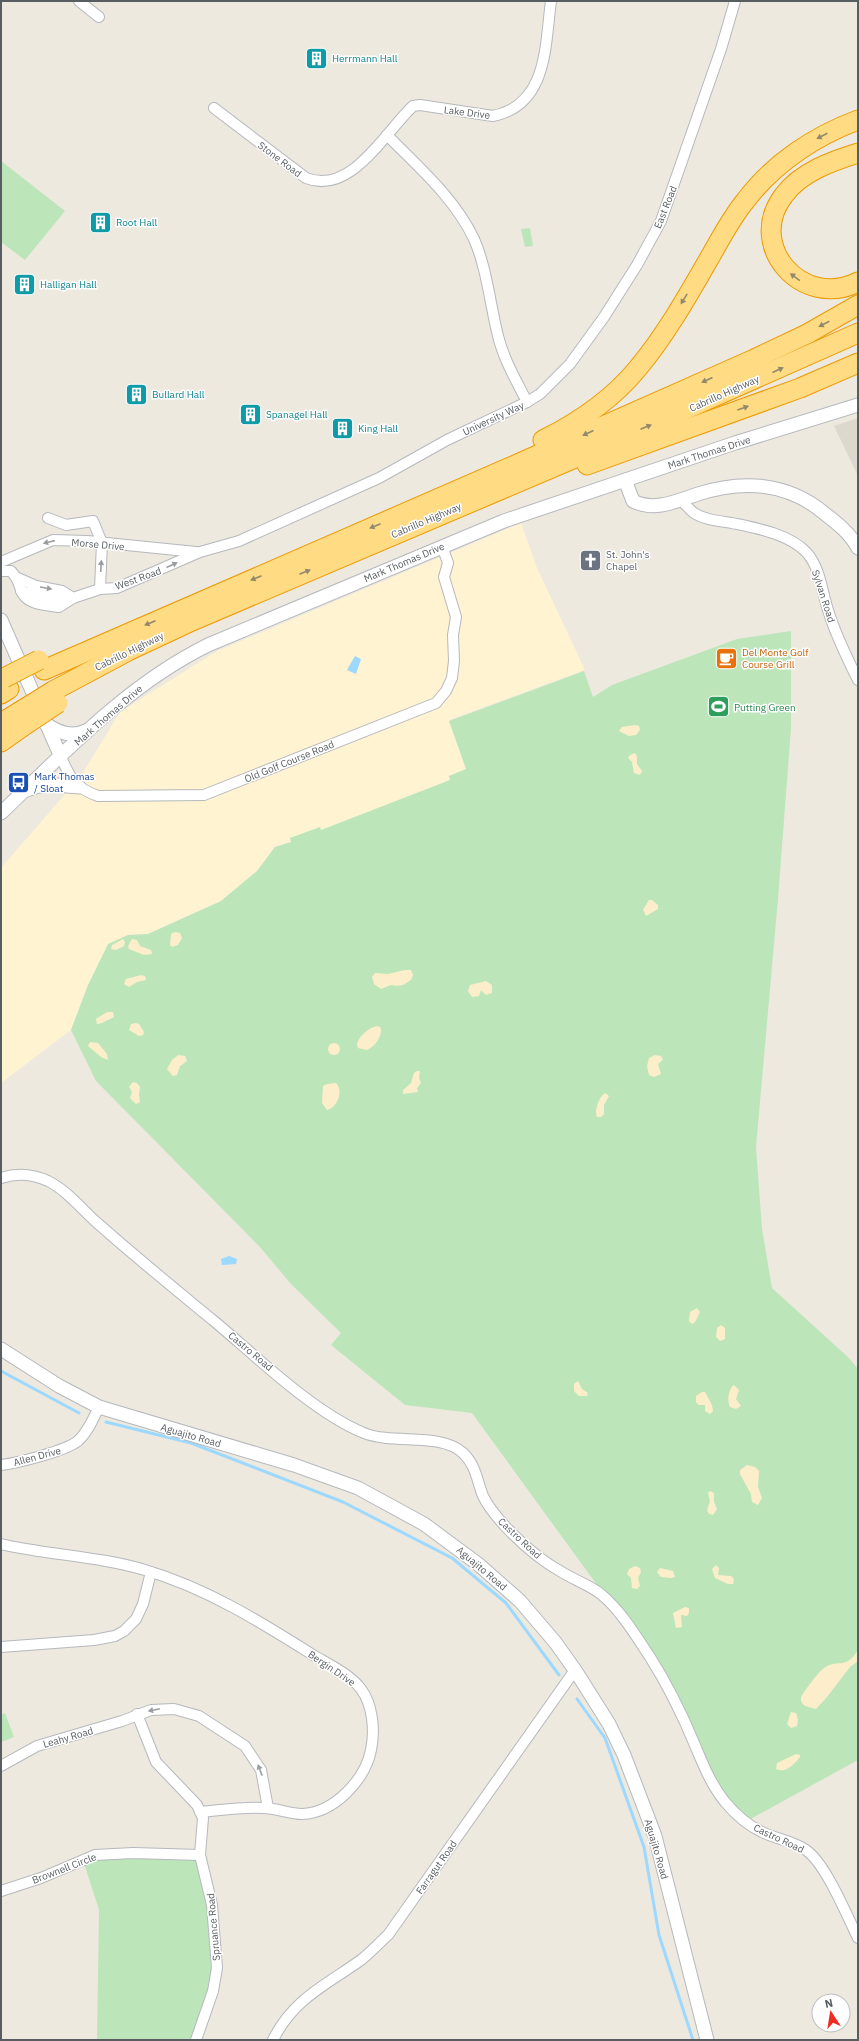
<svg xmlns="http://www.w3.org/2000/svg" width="859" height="2041" font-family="'IBM Plex Sans',sans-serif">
<rect width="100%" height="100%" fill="#ede9df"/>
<path fill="#fff3d2" d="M521,523L537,568L585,670L449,720L467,769L449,776L450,780L358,817L321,830L320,828L290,838L291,842L275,847L257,871L221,901L148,934L128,935L88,985L71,1030L1,1083V868L81,776L120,712L217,651Z"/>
<path fill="#dcd8ce" d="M858,418V476L834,426Z"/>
<g fill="#bce6ba">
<path d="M1,161L65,211L25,260L1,242Z"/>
<path d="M530,228L533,246L525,247L521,229Z"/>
<path d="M791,631V728L778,899L756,1147L762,1229L772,1288L849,1358L858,1369V1760L745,1822L723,1799L667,1686L613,1607L472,1413L405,1405L331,1345L341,1333L291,1284L260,1247L96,1081L71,1030L88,985L108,944L128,935L148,934L221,901L257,871L275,847L291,842L290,838L320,827L321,830L450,780L449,776L466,769L449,721L584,671L593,697L612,685L737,639Z"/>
<path d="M5,1713L14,1737L1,1742V1715Z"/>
<path d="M200,1855L217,1968L196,2040H97L99,1910L83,1860Z"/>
</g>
<g fill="#fceecb">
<path d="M635,725L639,726L640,730L636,735L629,736L619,731L622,727Z"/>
<path d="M635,753L637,756V764L642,771L640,775L634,773L632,762L628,758L630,755Z"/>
<path d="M649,900H652L658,905V909L646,916L643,910Z"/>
<path d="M175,932L180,933L182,938L178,945L172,947L170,945L171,934Z"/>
<path d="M123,939L125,942L124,946L116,950L111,949L112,945Z"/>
<path d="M132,939L137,940L140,946L151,950L152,954L144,955L129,949L128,946Z"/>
<path d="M405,970H411L413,975L411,980L403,985L397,986L391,985L381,989L374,984L372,977L375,973L388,974Z"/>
<path d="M141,975L145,976L146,980L137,982L129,987L124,984L126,979Z"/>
<path d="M486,981L492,985V993L486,995L481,990L479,996L472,997L468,991L470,985Z"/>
<path d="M107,1012H113L114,1017L102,1023L97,1024L96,1019Z"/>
<path d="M136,1023L139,1024L144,1032L143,1035L139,1036L129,1030L131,1024Z"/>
<path d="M378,1026L381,1028C382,1037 375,1046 367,1050L358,1048L357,1044C359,1036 369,1027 378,1026Z"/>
<path d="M90,1042L98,1043L107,1054L108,1060L101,1057L88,1046Z"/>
<circle cx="334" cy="1049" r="6"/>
<path d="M178,1055L185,1056L187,1061L180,1066L177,1075L173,1076L167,1069L172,1060Z"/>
<path d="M655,1055L661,1056L663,1060L658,1064L661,1074L654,1077L649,1075L647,1066L649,1058Z"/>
<path d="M417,1071H420L419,1078L421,1083L417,1088L418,1092L403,1094V1090L411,1083L414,1073Z"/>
<path d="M133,1082L137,1083L140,1087L139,1094L140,1102L136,1104L130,1098L132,1092L129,1087Z"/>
<path d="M336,1083C344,1091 337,1108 327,1110L322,1103L323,1086L327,1084Z"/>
<path d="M605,1093L609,1096L604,1105V1114L601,1117H597C594,1110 599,1097 605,1093Z"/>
<path d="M697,1308L700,1312L695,1322L692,1324L689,1321L690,1312Z"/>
<path d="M721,1325L725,1328V1339L720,1341L716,1337L717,1328Z"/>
<path d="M578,1381L582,1389L588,1393L587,1396H579L574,1391V1384Z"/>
<path d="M734,1385L739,1390L736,1399L741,1406L736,1409L730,1407C727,1401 728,1389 734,1385Z"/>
<path d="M702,1392H705C708,1398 713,1405 713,1411L710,1414L705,1411V1405H699L696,1402V1396Z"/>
<path d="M747,1465L755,1467L759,1471L758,1487L762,1498L758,1505L752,1502L751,1494L740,1474V1470Z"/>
<path d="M710,1491L714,1493V1502L717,1509L713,1515L709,1514L707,1510L710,1501L708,1493Z"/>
<path d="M716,1565L719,1568L718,1575L731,1576L734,1579L733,1584H728L715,1578L712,1569Z"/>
<path d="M635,1566L640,1568L641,1572L638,1578L640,1586L637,1589L632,1588L631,1578L627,1574L629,1569Z"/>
<path d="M660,1568L673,1571L675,1577L671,1578L661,1577L657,1572Z"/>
<path d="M685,1607L689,1608V1613L687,1616L681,1615L682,1627L676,1628L673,1613Z"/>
<path d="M858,1650V1661L850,1667L827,1697L816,1709L805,1706C803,1704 800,1701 801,1698C801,1695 820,1670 824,1668C838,1658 845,1671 858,1650Z"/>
<path d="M791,1712L796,1713L798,1720L797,1726L791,1728L787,1724Z"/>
<path d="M796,1754L800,1755V1757C794,1764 786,1774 776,1769L777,1763Z"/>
</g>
<g fill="#9dd8ff">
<path d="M355,656L361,659L356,674L347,670Z"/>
<path d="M229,1256L237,1259L236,1264L222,1265L221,1259Z"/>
</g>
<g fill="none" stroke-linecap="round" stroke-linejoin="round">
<g stroke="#9dd8ff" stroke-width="3">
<path d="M1,1371L79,1413"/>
<path d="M106,1422L191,1443L343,1502L452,1558L506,1603L559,1675"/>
<path d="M577,1699L605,1738L644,1847L659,1935L693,2040"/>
</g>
<defs>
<g id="minor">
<path d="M79,1L99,17"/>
<path d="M214,108L306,178C351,196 385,132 413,106L420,105L493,116C548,105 545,45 551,1"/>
<path d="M387,135C418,167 454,197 474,239C487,269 490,304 498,336C504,360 516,380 527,402"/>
<path d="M681,500C685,504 689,509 694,513C705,520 719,521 732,523C756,528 790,534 807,553C821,569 822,594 829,613C836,636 847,658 858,680"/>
<path d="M48,518L66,525L93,521L102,543L100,589"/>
<path d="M1,562L53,540L87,541L196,552"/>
<path d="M1,571H11C17,578 18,581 21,590C26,605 45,605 59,607L73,598L100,589L117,588L200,552L239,541L379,478L447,440L527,402L540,394L570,364L604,317L637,265L661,221L721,49L735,1"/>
<path d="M18,578L36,586L62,591L73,598"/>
<path d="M21,591L60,600L71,598"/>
<path d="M61,757C70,778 75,788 98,796L204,795L436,703L446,691L452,678L454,661L453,635L456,617L444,577L448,563L442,546"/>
<path d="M1,1178C16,1173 33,1174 48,1181C66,1190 80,1207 94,1220C133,1255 174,1288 214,1321C257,1357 313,1412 364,1433C394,1445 440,1432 463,1453C476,1465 477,1481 483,1496C488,1507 496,1516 504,1525C520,1542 540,1560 560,1571C574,1580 590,1585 602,1595C621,1611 636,1636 650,1657C667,1684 682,1714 694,1743C703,1764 710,1783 725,1802C735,1814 747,1825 762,1832C776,1839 793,1841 806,1850C826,1864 847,1916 858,1938"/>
<path d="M1,1465C18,1463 65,1451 78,1441C88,1432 93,1419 99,1407"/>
<path d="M1,1544C48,1555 98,1556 145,1570C206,1588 259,1621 313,1655C328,1664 350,1674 361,1689C373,1705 375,1731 371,1750C365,1780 334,1813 302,1814C289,1814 277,1808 263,1808C243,1807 221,1810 200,1812"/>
<path d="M1,1647L94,1640L115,1636L124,1631L136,1619L143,1604L151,1572"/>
<path d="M137,1714L156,1762L197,1805L203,1818L200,1855L212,1905L217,1968L213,1991L196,2040"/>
<path d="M1,1766L37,1746L122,1721L151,1710L174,1709L199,1716L245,1746L261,1770L268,1808"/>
<path d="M1,1891L41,1878L95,1855L133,1853L200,1855"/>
<path d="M273,2040C293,1999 326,1985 361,1960C371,1952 379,1943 388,1935L575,1670"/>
</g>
<g id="tertiary">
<path d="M625,480L633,501C654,512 677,501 698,494C742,480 787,482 824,513C837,523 850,533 858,548"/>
<path d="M1,620L61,757"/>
<path d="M46,724C59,733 72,738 88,730"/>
<path d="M27,790C47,781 59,786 79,787"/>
<path d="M1,813C65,752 127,685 208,645L504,521L735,443L858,405"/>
<path d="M1,1349L59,1386L99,1407L294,1465L358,1488L424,1524L478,1564L520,1601L555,1642L575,1670L609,1724L624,1755L655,1836L707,2040"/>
</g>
<g id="motorway">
<path d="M858,153C832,161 801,172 784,195C745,245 802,310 858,282"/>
<path d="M543,440C579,422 612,400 638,368C664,337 686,299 706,264C719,242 730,219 746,200C774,163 815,136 858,120"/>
<path d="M587,465L800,388L858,363"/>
<path d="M44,670L522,462L752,360L807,334L858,305"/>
<path d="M53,691L128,651L192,621L594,450L858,333"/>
<path d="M1,694L9,689"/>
<path d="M1,723L19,712"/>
<path d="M1,742L25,725"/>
</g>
</defs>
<use href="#minor" stroke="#b5b8bd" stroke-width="12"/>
<use href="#tertiary" stroke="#b5b8bd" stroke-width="15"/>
<use href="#motorway" stroke="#ec9900" stroke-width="21"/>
<use href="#minor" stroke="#fff" stroke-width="10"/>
<use href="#tertiary" stroke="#fff" stroke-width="13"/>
<use href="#motorway" stroke="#ffdb84" stroke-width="19"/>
<defs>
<g id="motorway-bridge">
<path d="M4,678L39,660"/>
<path d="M19,712L53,691"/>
<path d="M25,725L58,703"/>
</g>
</defs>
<use href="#motorway-bridge" stroke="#ec9900" stroke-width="21" stroke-linecap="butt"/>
<use href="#motorway-bridge" stroke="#ffdb84" stroke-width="19"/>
</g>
<defs><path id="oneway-solid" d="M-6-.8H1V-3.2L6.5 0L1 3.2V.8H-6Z"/></defs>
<g fill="#92896d">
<use href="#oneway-solid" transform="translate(822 136) rotate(152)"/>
<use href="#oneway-solid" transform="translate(795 277) rotate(-144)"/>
<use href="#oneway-solid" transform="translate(684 299) rotate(122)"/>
<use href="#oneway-solid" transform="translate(824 324) rotate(152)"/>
<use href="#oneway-solid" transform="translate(778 370) rotate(-24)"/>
<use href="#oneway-solid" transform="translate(707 380) rotate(156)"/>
<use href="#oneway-solid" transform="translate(743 408) rotate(-20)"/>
<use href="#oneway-solid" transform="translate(646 427) rotate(-23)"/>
<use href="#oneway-solid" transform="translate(588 433) rotate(156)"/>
<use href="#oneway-solid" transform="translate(375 526) rotate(157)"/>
<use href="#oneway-solid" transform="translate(305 572) rotate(-23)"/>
<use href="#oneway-solid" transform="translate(256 578) rotate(157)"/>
<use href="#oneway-solid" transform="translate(150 623) rotate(157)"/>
</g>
<g fill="#9b9ea0">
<use href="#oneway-solid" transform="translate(49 542) rotate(167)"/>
<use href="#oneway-solid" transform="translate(172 565) rotate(-25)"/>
<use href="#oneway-solid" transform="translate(101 566) rotate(-87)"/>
<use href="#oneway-solid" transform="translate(46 588) rotate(10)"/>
<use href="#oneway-solid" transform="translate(154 1710) rotate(168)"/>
<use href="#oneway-solid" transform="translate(260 1770) rotate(-111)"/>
</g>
<defs>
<symbol id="building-square" viewBox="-11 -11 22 22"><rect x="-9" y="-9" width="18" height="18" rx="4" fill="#0f9aa8" stroke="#fff"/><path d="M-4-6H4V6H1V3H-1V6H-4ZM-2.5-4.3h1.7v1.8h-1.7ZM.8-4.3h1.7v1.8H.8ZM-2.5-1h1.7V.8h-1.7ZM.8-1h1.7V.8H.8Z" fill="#fff"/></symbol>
<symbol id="church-square" viewBox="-11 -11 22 22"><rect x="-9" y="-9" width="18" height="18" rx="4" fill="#6b7280" stroke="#fff"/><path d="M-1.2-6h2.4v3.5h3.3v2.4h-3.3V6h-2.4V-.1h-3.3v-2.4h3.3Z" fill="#fff"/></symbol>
<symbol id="cafe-square" viewBox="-11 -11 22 22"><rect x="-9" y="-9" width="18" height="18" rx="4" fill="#e8710a" stroke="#fff"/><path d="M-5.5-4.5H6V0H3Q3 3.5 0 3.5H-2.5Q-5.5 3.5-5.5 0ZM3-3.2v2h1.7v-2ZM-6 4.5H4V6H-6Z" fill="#fff"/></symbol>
<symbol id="stadium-square" viewBox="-11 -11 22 22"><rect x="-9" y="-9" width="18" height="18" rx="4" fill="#2e9e5b" stroke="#fff"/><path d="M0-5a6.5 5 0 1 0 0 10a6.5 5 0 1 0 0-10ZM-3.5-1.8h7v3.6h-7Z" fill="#fff"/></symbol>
<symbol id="bus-square" viewBox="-11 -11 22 22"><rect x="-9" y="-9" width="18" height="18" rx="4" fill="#1a4fb4" stroke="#fff"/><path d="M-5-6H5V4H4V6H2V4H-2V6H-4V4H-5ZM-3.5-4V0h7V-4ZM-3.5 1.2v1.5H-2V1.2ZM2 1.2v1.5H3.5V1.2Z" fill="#fff"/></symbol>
</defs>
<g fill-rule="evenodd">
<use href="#building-square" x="304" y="46" width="25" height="25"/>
<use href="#building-square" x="88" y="210" width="25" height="25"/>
<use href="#building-square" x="12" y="272" width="25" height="25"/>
<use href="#building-square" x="124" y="382" width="25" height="25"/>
<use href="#building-square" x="238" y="402" width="25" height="25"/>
<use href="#building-square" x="330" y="416" width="25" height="25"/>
<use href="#church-square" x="578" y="548" width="25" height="25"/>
<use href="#cafe-square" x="714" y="646" width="25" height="25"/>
<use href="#stadium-square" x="706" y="694" width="25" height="25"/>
<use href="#bus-square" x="6" y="770" width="25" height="25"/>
</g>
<g text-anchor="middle" stroke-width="3" stroke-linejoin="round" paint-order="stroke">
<g font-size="10" fill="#0d838f" stroke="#fff" text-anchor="start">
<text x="332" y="62">Herrmann Hall</text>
<text x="116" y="226">Root Hall</text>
<text x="40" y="288">Halligan Hall</text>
<text x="152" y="398">Bullard Hall</text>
<text x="266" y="418">Spanagel Hall</text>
<text x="358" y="432">King Hall</text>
</g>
<g font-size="10" fill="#585d61" stroke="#fff">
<text transform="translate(467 112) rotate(7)" y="4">Lake Drive</text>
<text transform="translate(280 159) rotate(37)" y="4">Stone Road</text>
<text transform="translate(665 207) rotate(-68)" y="4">East Road</text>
<text transform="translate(724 393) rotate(-24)" y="4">Cabrillo Highway</text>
<text transform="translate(493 418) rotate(-25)" y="4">University Way</text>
<text transform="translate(709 452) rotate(-18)" y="4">Mark Thomas Drive</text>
<text transform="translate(426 520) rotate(-23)" y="4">Cabrillo Highway</text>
<text transform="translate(98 544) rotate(5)" y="4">Morse Drive</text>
<text transform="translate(404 562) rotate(-23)" y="4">Mark Thomas Drive</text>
<text transform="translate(138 578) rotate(-20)" y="4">West Road</text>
<text transform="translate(824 596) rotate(72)" y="4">Sylvan Road</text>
<text transform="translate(129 651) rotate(-26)" y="4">Cabrillo Highway</text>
<text transform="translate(108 715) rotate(-41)" y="4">Mark Thomas Drive</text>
<text transform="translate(289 761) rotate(-22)" y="4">Old Golf Course Road</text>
<text transform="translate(251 1351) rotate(40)" y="4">Castro Road</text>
<text transform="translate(191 1435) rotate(16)" y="4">Aguajito Road</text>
<text transform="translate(37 1456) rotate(-15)" y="4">Allen Drive</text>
<text transform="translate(520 1538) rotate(43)" y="4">Castro Road</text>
<text transform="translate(482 1568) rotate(40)" y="4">Aguajito Road</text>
<text transform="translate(332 1668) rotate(34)" y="4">Bergin Drive</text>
<text transform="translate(68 1737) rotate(-16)" y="4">Leahy Road</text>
<text transform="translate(779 1838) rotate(25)" y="4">Castro Road</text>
<text transform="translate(657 1849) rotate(74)" y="4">Aguajito Road</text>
<text transform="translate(436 1867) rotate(-55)" y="4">Farragut Road</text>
<text transform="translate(64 1868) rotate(-21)" y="4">Brownell Circle</text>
<text transform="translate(213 1927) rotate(-95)" y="4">Spruance Road</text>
</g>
<g font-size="10" fill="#5b616d" stroke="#fff" text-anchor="start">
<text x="606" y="558">St. John's<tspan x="606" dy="12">Chapel</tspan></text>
</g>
<g font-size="10" fill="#c56008" stroke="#fff" text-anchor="start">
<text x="742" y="656">Del Monte Golf<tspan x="742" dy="12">Course Grill</tspan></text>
</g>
<g font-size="10" fill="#27864d" stroke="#fff" text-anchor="start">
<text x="734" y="711">Putting Green</text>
</g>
<g font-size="10" fill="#164399" stroke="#fff" text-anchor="start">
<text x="34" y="780">Mark Thomas<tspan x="34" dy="12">/ Sloat</tspan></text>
</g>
</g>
<rect width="859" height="2041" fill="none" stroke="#585d61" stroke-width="4"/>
<g transform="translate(831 2013) rotate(348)"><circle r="19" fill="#ffffff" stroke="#bcbec0"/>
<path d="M0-3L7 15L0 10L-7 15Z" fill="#f02a21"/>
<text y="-6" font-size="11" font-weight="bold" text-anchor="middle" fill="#585d61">N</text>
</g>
</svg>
